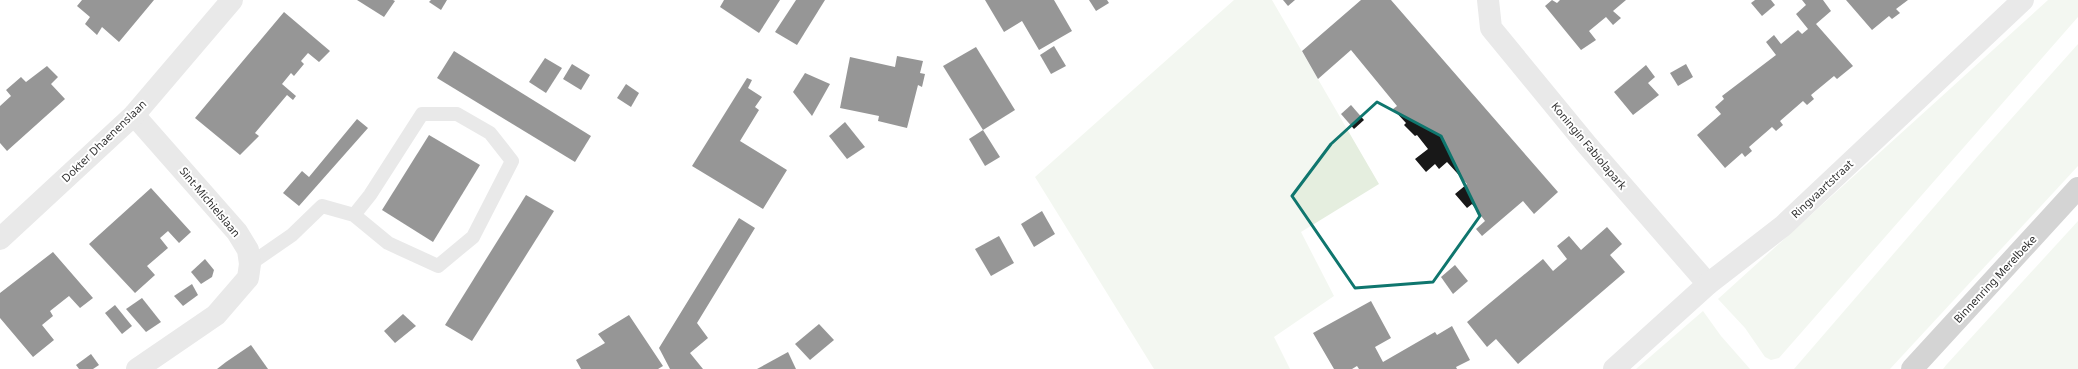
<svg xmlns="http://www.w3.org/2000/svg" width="2078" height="369" font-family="'Noto Sans',sans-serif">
<rect width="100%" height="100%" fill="#fff"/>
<g fill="#e5eedf">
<path d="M1234,0H1272L1379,184L1301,232L1334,296L1274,337L1290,369H1154L1035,177Z"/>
<path d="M2048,0H2078V17L1779,358L1771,360L1765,357L1745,328L1718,299Z"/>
<path d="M2078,44V166L1890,369H1794L1978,156Z"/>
<path d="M2078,221V369H1943L1947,364Z"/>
<path d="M1703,311L1721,336L1750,369H1636Z"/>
</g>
<g fill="#181818">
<path d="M82,0H154L119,42L102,27L97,35L85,24L90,17L77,6Z"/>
<path d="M357,0H393L395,1L384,17Z"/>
<path d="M431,0H447L441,10L429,2Z"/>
<path d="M724,0H780L759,33L720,7Z"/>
<path d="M796,0H825L797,45L775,32Z"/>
<path d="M985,0H1054L1072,31L1039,50L1022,21L1004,32Z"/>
<path d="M1089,0H1107L1109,3L1096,11Z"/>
<path d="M1283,0H1295L1288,6Z"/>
<path d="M1361,0H1391L1558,192L1534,214L1523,201L1482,236L1476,229L1485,221L1472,204L1467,208L1455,194L1467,184L1447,162L1439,169L1435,164L1426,172L1415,159L1428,149L1417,135L1415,136L1404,125L1406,123L1393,109L1397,106L1351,50L1318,79L1302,51Z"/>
<path d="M1552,0L1557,3L1560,0H1626L1613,11L1621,18L1613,25L1606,17L1589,31L1596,40L1581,50L1545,6Z"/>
<path d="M1755,0H1771L1775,5L1762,16L1751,3Z"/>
<path d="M1802,0H1823L1831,11L1816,24L1853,66L1837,79L1834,76L1811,95L1814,99L1807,105L1803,101L1780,121L1783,125L1776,131L1772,127L1749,147L1752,151L1745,157L1742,153L1725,168L1697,135L1721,114L1715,107L1724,99L1722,96L1776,55L1766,42L1774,35L1781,44L1798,30L1802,34L1808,29L1796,14L1806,5Z"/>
<path d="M1846,0H1908L1896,9L1900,13L1892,19L1889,16L1872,30Z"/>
<path d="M284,12L330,51L319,62L308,53L301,61L304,64L294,76L291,73L282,84L296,96L293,100L287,95L255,133L259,136L240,155L195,118Z"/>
<path d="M1054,46L1066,66L1051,74L1040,55Z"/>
<path d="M976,47L1015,110L983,130L943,66Z"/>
<path d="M454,51L591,136L575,162L437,78Z"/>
<path d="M897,56L923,61L920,73L925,74L922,87L918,85L907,128L878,121L879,116L840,108L850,57L895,67Z"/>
<path d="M545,58L562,68L546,93L529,82Z"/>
<path d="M572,64L590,75L581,90L563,79Z"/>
<path d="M1686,64L1693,77L1678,86L1670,73Z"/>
<path d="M1646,65L1655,77L1648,83L1659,95L1633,115L1614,92Z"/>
<path d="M47,66L58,77L51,84L65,99L7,151L0,143V106L11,96L6,90L21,77L26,82Z"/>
<path d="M805,73L830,84L812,116L793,92Z"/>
<path d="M747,78L752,80L748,88L762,97L755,107L759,110L740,141L787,170L763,209L692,166Z"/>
<path d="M626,84L639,93L631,107L617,98Z"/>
<path d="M1351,105L1364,120L1354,129L1341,114Z"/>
<path d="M357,119L368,128L299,206L283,193L302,171L309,177Z"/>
<path d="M845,122L865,147L847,159L829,136Z"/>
<path d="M983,130L1000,157L985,166L969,139Z"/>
<path d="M429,135L480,165L433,242L382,210Z"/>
<path d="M151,188L191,232L179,243L168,231L160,238L168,248L147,266L155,275L135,293L89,244Z"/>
<path d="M526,195L554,211L472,341L445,325Z"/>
<path d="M1042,211L1055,234L1034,247L1021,224Z"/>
<path d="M739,218L755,228L697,323L708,338L690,353L703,369H670L659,348Z"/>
<path d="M1607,227L1622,244L1610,255L1625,272L1518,364L1496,339L1487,347L1467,322L1543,259L1553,271L1567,259L1557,246L1569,236L1581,250Z"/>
<path d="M999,236L1014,263L991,276L975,249Z"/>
<path d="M53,252L93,298L80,308L69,296L50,311L53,316L42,325L54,340L33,357L0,318V293Z"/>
<path d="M205,259L214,270L212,277L201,284L191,272Z"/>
<path d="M1455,265L1468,281L1453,294L1441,277Z"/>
<path d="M192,284L198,295L183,306L174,296Z"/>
<path d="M142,298L161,322L146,332L126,309Z"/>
<path d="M1371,301L1391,338L1375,347L1383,362L1435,332L1437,335L1452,326L1470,360L1456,367L1457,369H1359L1357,366L1352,369H1334L1313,333Z"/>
<path d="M115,305L132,326L122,334L105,313Z"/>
<path d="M403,314L416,326L395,343L384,331Z"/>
<path d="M629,315L663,366L658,369H581L576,360L605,343L598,334Z"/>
<path d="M819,324L834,340L810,360L795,344Z"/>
<path d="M251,345L268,369H217L226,362Z"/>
<path d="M788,352L796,369H757Z"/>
<path d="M91,354L99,365L93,369H79L76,365Z"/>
</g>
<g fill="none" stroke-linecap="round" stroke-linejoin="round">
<path stroke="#cecece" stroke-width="14" d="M250,264L292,235L322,206L354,215L370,195L422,114H457L490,133L512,161L473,237L438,266L388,243L354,215"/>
<g stroke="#cecece" stroke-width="22">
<path d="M1488,0L1491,28L1587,145L1708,284"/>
<path d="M134,115L237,232L248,250L250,264L248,278L216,315L137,369"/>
<path d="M0,239L134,115L232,0"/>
<path d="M1614,369L1708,284L1783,226L2023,0"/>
</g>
<path stroke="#a0a0a0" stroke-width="22" d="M1912,369L2078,188"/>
</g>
<path d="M0 0H2078V369H0ZM1377,102L1441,136L1480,216L1433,282L1355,288L1292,196L1331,144Z" fill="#fff" fill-opacity=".55" fill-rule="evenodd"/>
<path fill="none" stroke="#0f766e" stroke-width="3" stroke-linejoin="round" d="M1377,102L1441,136L1480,216L1433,282L1355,288L1292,196L1331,144Z"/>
<g text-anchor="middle" stroke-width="4" stroke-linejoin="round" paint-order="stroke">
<g font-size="11" fill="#313131" stroke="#fff">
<text transform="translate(104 141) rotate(-44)" y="4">Dokter Dhaenenslaan</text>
<text transform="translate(1589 146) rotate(50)" y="4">Koningin Fabiolapark</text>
<text transform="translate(1822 189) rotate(-43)" y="4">Ringvaartstraat</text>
<text transform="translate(210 202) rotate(50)" y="4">Sint-Michielslaan</text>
<text transform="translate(1995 279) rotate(-47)" y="4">Binnenring Merelbeke</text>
</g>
</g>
</svg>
